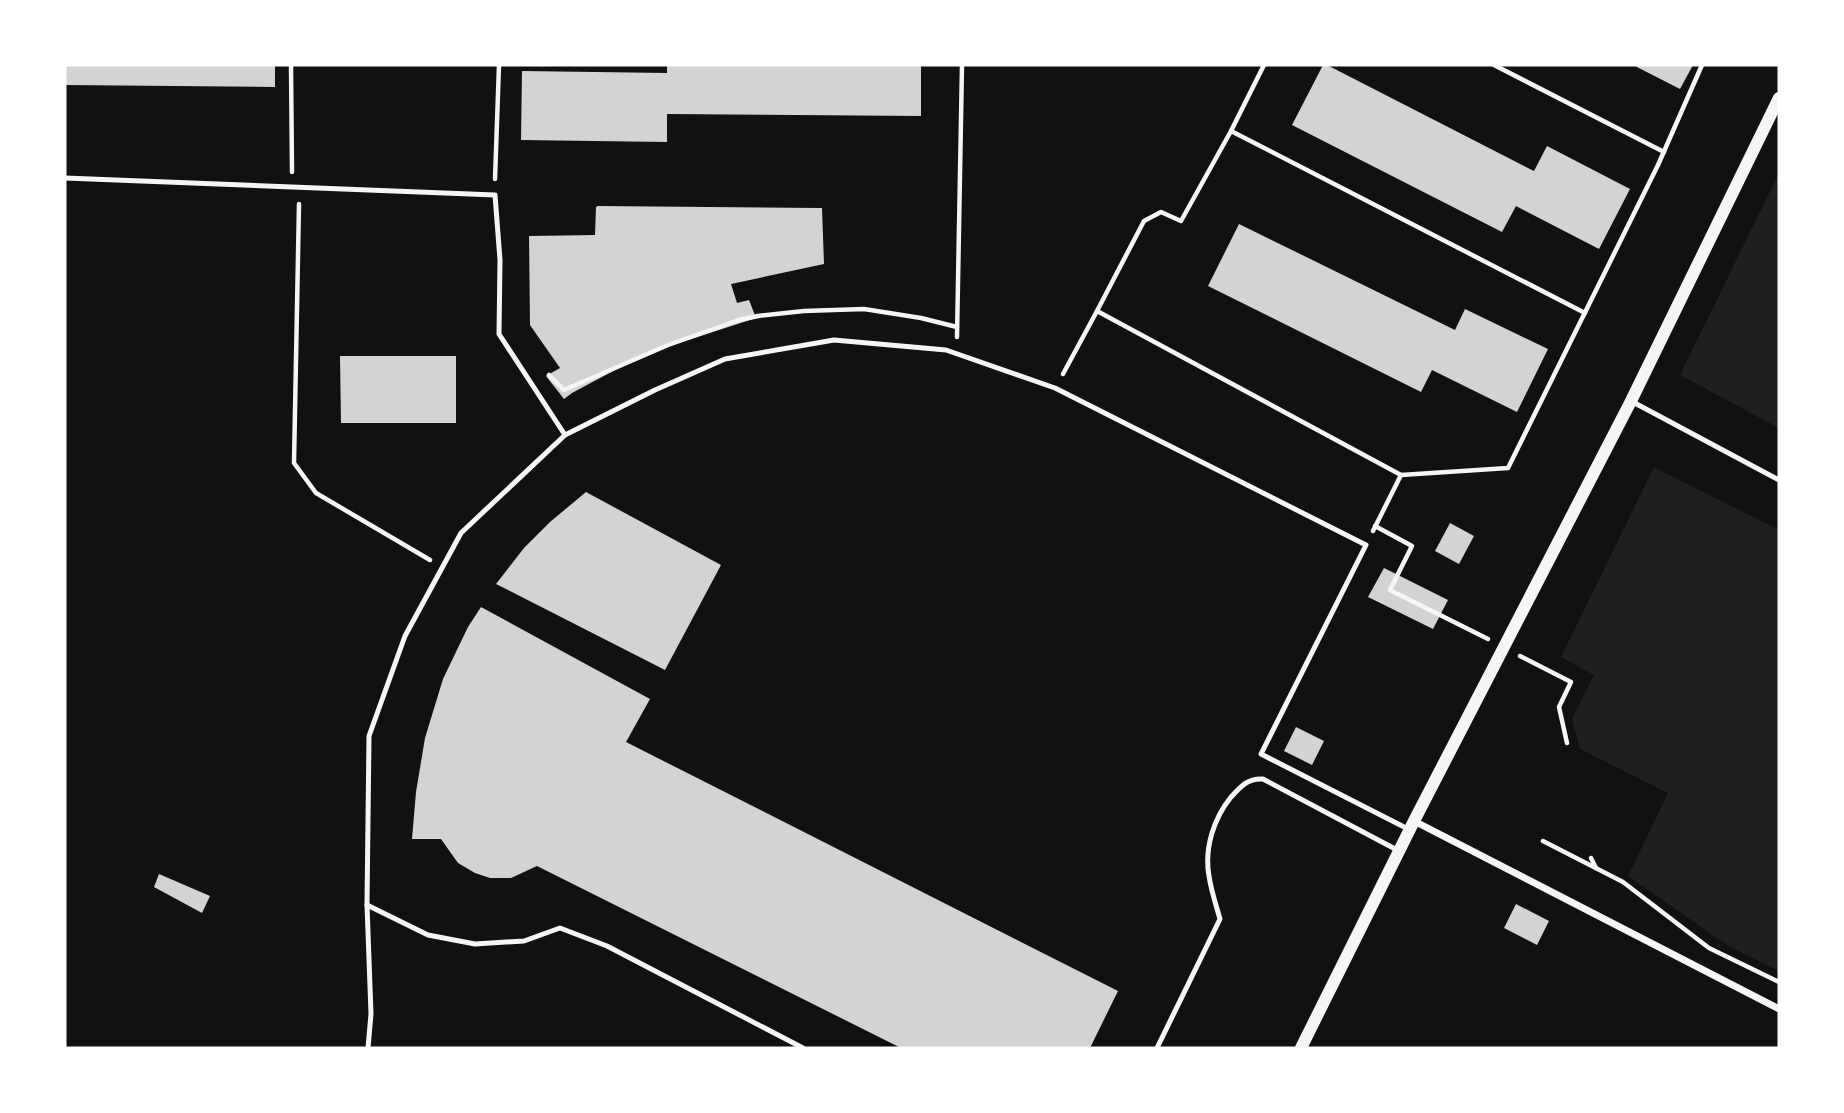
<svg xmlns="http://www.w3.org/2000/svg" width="1844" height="1113" font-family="Inter,sans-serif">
<rect width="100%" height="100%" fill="#111"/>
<g fill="#202020">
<path d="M1779,173V428L1680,375Z"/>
<path d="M1654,467L1779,530V971L1727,945L1628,876L1668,793L1580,749L1572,719L1594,675L1561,657Z"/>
</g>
<g fill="#d3d3d3">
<path d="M65,65H275V87L65,85Z"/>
<path d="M667,65H921V116L667,114V142L521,140L522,71L667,73Z"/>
<path d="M1323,65H1327L1534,171L1547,146L1630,189L1599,249L1516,206L1502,232L1292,125Z"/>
<path d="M1633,65H1693L1680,89Z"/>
<path d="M598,206L822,208L824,264L731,284L737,303L749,300L756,318L645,354L572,393L564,399L546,376L560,368L530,325L529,236L595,235L596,207Z"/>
<path d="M1239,224L1455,330L1465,309L1548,349L1517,412L1432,370L1421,392L1208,286Z"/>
<path d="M340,356H456V423H341Z"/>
<path d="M586,492L721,565L665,670L496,584L524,548L550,522Z"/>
<path d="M1450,523L1474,536L1459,564L1435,551Z"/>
<path d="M1384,568L1448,600L1433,629L1368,597Z"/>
<path d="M481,607L650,699L626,742L1118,991L1090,1048H901L537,866L511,878H490L475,873L458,863L441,839H412L416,792L425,738L443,679L468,627Z"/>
<path d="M1296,727L1324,741L1312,765L1284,751Z"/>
<path d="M159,874L210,896L202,913L154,887Z"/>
<path d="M1516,904L1549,921L1537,945L1504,928Z"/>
</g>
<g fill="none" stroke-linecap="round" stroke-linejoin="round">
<g stroke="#f5f5f5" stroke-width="4.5">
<path d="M291,65L292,172"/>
<path d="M1494,65L1664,152"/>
<path d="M1231,131L1585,313"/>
<path d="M495,179L499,65"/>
<path d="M299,204L294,463L316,493L430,560"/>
<path d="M1097,311L1144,221L1161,212L1181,221L1231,131L1264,65"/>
<path d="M957,337L962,65"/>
<path d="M1063,374L1097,311L1401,475L1373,531"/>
<path d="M549,375L564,390L668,345L739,320L758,316L804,311L864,309L921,318L957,327"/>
<path d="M1401,475L1508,468L1658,165L1702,65"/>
<path d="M1375,526L1412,546L1390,590L1488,639"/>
<path d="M1520,656L1571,682L1559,707L1567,743"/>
<path d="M1543,841L1623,882L1709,948L1779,982"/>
<path d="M1591,858L1596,868"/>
</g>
<g stroke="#f5f5f5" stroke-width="5">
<path d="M65,178L495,195L500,260L499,334L565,435"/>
<path d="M1631,401L1779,480"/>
<path d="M367,905L428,935L475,944L524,941L560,928L607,946L803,1048"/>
<path d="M368,1048L371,1014L367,905L369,736L405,636L461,533L565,435L655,390L725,359L834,340L946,350L1055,388L1366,545L1261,754L1410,830"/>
<path d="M1157,1048L1220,919C1216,905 1211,890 1209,876C1204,848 1214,818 1231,797C1241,786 1248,778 1263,779L1399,851"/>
</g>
<path stroke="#f5f5f5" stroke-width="7" d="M1414,821L1779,1009"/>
<path stroke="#f5f5f5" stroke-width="12" d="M1301,1048L1414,821L1631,401L1779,98"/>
</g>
<rect width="1844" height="1113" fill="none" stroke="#ffffff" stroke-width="133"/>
</svg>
